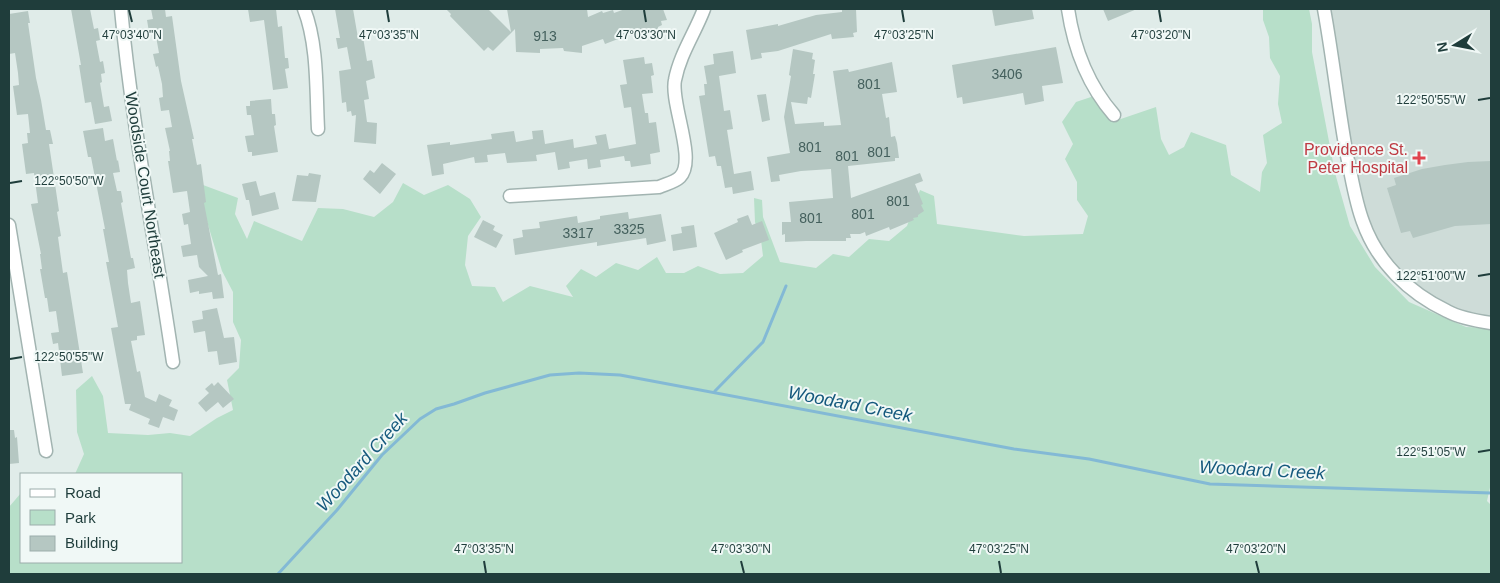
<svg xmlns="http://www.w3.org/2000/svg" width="1500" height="583" font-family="Arial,sans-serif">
<rect width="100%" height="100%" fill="#e0ece9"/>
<path fill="#cedcd8" d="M1324,9H1491V323L1480,321L1408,287L1363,223Z"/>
<path fill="#b7dfc9" d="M1263,9H1309L1312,24V52L1335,173L1350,226L1375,267L1409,302L1466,327L1491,328V483L1487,501L1491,505V574H9V507L21,493V562H181V474H75L84,454L77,432L76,390L92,376L103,396L108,433L148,435L170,433L190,436L217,418L233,410L227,380L239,368L241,340L233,322V292L222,271L195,182L238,198L235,214L247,239L254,221L302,241L318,208L343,209L374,217L393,202L403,183L424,195L448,185L470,199L481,217L468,236L465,265L472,286L495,287L503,302L530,286L573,297L566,286L581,269L596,277L616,263L638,270L657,257L666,273H684L698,266L720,274L743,273L763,256L761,240L755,222L754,198L762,200L763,217L780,262L816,268L833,254L849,257L869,239L889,241L907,226L920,190L934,196L937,224L1024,236L1083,234L1088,216L1077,200V182L1065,159L1073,144L1062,122L1076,102L1094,96L1112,122L1156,107L1161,139L1169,155L1184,147L1191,132L1226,145L1231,175L1260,192L1262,172L1267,163L1263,135L1282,123L1278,104L1280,76L1270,58L1269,37L1263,20Z"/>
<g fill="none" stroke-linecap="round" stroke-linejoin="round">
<g stroke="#83b9d5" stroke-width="3">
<path d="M715,391L763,342L786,286"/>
<path d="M278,574L337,510L382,455L420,419L436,409L454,404L485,393L550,375L579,373L620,375L1014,449L1089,459L1210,484L1491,493"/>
</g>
</g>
<g fill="#b5c7c2">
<path d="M71,9H90L94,29L98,28L100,40L96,41L100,62L103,61L105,73L101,74L102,82L100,83L104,107L109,106L112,121L95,124L91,102L85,103L79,65H81Z"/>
<path d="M151,9H165L166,17L172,16L181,81L194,139H192L197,165L201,164L206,202L204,203L218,275L221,274L224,298L213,299L212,292L199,294V291L190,293L188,280L208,276L199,267L197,255L183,257L181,246L191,244L188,224L184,225L182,214L190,212L187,191L173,193L168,161H170L169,151H170L165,128L172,127L169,110L161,111L159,98L163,97L162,84L158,66L156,67L153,54L159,53L155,31L149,32L147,20L153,19Z"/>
<path d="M248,9H276L278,27L282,26L285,58H288L289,68L285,69L288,88L273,90L264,20L250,22Z"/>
<path d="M335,9H353L358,38L363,37L367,61L372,60L375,78L366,81L369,99L364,100L367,122L377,123L376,144L354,142L356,115L352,116L351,111L347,112L346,102L342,103L339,71L351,69L347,47L338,49L336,38H340Z"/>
<path d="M446,9H488L511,32L507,9H587L588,17L602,11L603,13L613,10L614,13L625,9H663L667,20L661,21L662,25L658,27V30L638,38L636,35L631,36V34L605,44L603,39L582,46V53L564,51L563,48L540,49V53L516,52L515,29L493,51L488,47L484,51L450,16L451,14Z"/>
<path d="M842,9H856L857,32L853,33L854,37L832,39L831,34L778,51L761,53L762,58L751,60L746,30L778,24V26L816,15L842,12Z"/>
<path d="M992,9H1032L1034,19L995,26Z"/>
<path d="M1103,9H1137L1108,21Z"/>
<path d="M28,11L30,23H28L36,78L41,100L46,130H50L53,144H49L59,211L57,212L61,236L58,237L63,273L67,272L83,373L62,376L58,343L53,344L51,333L59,332L56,311L49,312L47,298H45L40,269H42L40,254H41L31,204L38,203L34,173L26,174L22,144L28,143L27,133H30L28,114L17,115L13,86L19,85L18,73L15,53L9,54V14Z"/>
<path d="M1056,47L1063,83L1042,86L1044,101L1025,105L1023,93L963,104L962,97L957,98L952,65Z"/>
<path d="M793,49L813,53L812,59L815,60L813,74H815L811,98L808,97L807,104L791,102L795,124L824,122V126L841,125L833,71L848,69L849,72L892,62L897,92L882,94L886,118L889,117L891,137L895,136L897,143L899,158H895V161L848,166L851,198L920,173L923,181L915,184L923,204L921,205L924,211L918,215V217L913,218L914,220L890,230L889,227L866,236L865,232L860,234H850L851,238H846V241H806L785,242V234L782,235V222H791L789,202L833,198L831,169L801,171L779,175L780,181L771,182L767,157L790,153L784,117L791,76L789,75Z"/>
<path d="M733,51L736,73L719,76L724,111L730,110L733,129L727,130L734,174L751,171L754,190L733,194L732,187L725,188L721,166H717L715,156L709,157L699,96L705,95L704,84H707L704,66L714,64L713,54Z"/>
<path d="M644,57L645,64L652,63L654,75L651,76L653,93L642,94L645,113H648L649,123L656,122L660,152L650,154L651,164L631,167L630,161H625L624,156L600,160L601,167L588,169L587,159L569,162L570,168L558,170L555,152L536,155L537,161L507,163L505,153L487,155L488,162L475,163L474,157L443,164L444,174L432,176L427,145L450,142V145L492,139L491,134L514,131L516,142L533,139L532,131L543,130L545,144L573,139L574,148L597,144L595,136L606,134L609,149L636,144L631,107L624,108L620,85L627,84L623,60Z"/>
<path d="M766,94L770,120L762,122L757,95Z"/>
<path d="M271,99L272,114H275L276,125L274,126L278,152L252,156V152H248L245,136L254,135L251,115H247L246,106H250V101Z"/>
<path d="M103,128L105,141L113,139L117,161L118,160L120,172L113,173L117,191H121L123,202L121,203L131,258H133L135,268L127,270L128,283L131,303L140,301L145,335L137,336V340L131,341L137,372L140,371L145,397L156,402L159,394L172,400L169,406L178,410L174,421L163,417L159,428L148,424L150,419L129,410L131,404H125L111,328L118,327L106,262H109L103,229H105L91,157H88L83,131Z"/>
<path d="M1491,161V224L1455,226L1413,238L1410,231L1401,233L1387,188L1396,185L1394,178L1422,169L1445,165L1468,162Z"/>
<path d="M382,163L396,174L380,194L363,179L370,170L374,173Z"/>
<path d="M309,173L321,175L316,202L292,201L297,175L308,176Z"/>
<path d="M256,181L260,196L275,192L279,209L252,216L249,200H246L242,184Z"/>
<path d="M628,212L629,219L661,214L666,241L647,245L646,238L597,246V242L515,255L513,239L523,237L522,230L540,228L539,222L577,216L578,223L600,219V216Z"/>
<path d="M748,215L752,225L762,221L769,240L742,250L743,252L726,260L714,233L738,222L737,219Z"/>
<path d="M483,220L495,226L493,230L503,235L496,248L474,237Z"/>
<path d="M694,225L697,247L673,251L671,235L682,233L681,227Z"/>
<path d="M217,308L224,338L234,337L237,362L219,365L217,351L208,352L205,331L194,333L192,321L203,319L202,311Z"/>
<path d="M218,382L234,399L223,408L218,402L206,412L198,403L209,393L205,389L212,383L214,386Z"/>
<path d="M9,430H14L15,438L17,437L19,463L9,464Z"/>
</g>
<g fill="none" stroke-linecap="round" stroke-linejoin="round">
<defs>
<g id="minor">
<path d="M121,9C132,127 156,244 173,362"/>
<path d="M304,9C318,44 316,91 318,129"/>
<path d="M1068,9C1074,49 1087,84 1114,115"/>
<path d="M1324,9C1333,58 1338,107 1347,156C1352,178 1355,201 1363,222C1377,262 1409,293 1447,311C1460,318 1477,321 1491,323"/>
<path d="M510,196L659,187C666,184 675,182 680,177C697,160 670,103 675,80C680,54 695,33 704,9"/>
<path d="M9,225L46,451"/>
</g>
</defs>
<use href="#minor" stroke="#a2b4b1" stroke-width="15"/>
<use href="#minor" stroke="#fff" stroke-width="12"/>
</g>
<path fill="none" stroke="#1f3d3b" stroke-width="2" d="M129,10L132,22M387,10L389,22M644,10L646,22M902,10L904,22M1159,10L1161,22M1478,100L1490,98M10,183L22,181M1478,276L1490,274M10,359L22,357M1478,452L1490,450M484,561L486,573M741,561L744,573M999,561L1001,573M1256,561L1259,573"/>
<path fill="#e0444e" stroke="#f0f8f6" stroke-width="2" d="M1416.5 150.5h5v5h5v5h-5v5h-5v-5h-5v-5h5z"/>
<g text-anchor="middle" stroke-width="4" stroke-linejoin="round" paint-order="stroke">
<g font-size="14" fill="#44605d">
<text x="545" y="41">913</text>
<text x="1007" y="79">3406</text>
<text x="869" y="89">801</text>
<text x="810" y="152">801</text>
<text x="879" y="157">801</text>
<text x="847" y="161">801</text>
<text x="898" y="206">801</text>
<text x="863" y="219">801</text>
<text x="811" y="223">801</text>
<text x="629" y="234">3325</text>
<text x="578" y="238">3317</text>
</g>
<g font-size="16" fill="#be3a42" stroke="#f0f8f6" text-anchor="end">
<text x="1408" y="155">Providence St.<tspan x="1408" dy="18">Peter Hospital</tspan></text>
</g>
<g font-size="16" fill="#1f3d3b" stroke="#f0f8f6">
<text transform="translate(146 185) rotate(81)" y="6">Woodside Court Northeast</text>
</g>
<g font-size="18" font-style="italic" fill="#15597d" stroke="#f0f8f6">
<text transform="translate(850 404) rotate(11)" y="6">Woodard Creek</text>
<text transform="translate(362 462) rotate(-48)" y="6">Woodard Creek</text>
<text transform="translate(1262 470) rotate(3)" y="6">Woodard Creek</text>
</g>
</g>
<g font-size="12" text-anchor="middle" fill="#1f3d3b" stroke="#f0f8f6" stroke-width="4" stroke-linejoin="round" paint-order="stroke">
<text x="646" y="39">47°03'30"N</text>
<text x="1161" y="39">47°03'20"N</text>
<text x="132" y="39">47°03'40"N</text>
<text x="389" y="39">47°03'35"N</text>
<text x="904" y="39">47°03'25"N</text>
<text x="1431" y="104">122°50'55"W</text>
<text x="69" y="185">122°50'50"W</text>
<text x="1431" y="280">122°51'00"W</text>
<text x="69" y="361">122°50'55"W</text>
<text x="1431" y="456">122°51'05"W</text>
<text x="484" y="553">47°03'35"N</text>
<text x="741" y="553">47°03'30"N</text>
<text x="999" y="553">47°03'25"N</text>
<text x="1256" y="553">47°03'20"N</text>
</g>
<rect width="1500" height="583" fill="none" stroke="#1f3d3b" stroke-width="20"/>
<rect x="20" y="473" width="162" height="90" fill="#f0f8f6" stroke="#9cadab"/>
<rect x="30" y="489" width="25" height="8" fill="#ffffff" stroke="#9cadab"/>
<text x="65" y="498" font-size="15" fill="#1f3d3b">Road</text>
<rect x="30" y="510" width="25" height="15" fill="#b7dfc9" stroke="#9cadab"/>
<text x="65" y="523" font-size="15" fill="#1f3d3b">Park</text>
<rect x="30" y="536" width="25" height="15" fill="#b5c7c2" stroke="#9cadab"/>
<text x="65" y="548" font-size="15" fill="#1f3d3b">Building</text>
<g transform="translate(1455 45) rotate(260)" stroke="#f0f8f6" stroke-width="4" paint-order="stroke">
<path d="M0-4L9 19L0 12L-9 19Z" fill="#1f3d3b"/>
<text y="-8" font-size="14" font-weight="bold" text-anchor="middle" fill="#1f3d3b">N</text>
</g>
</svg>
